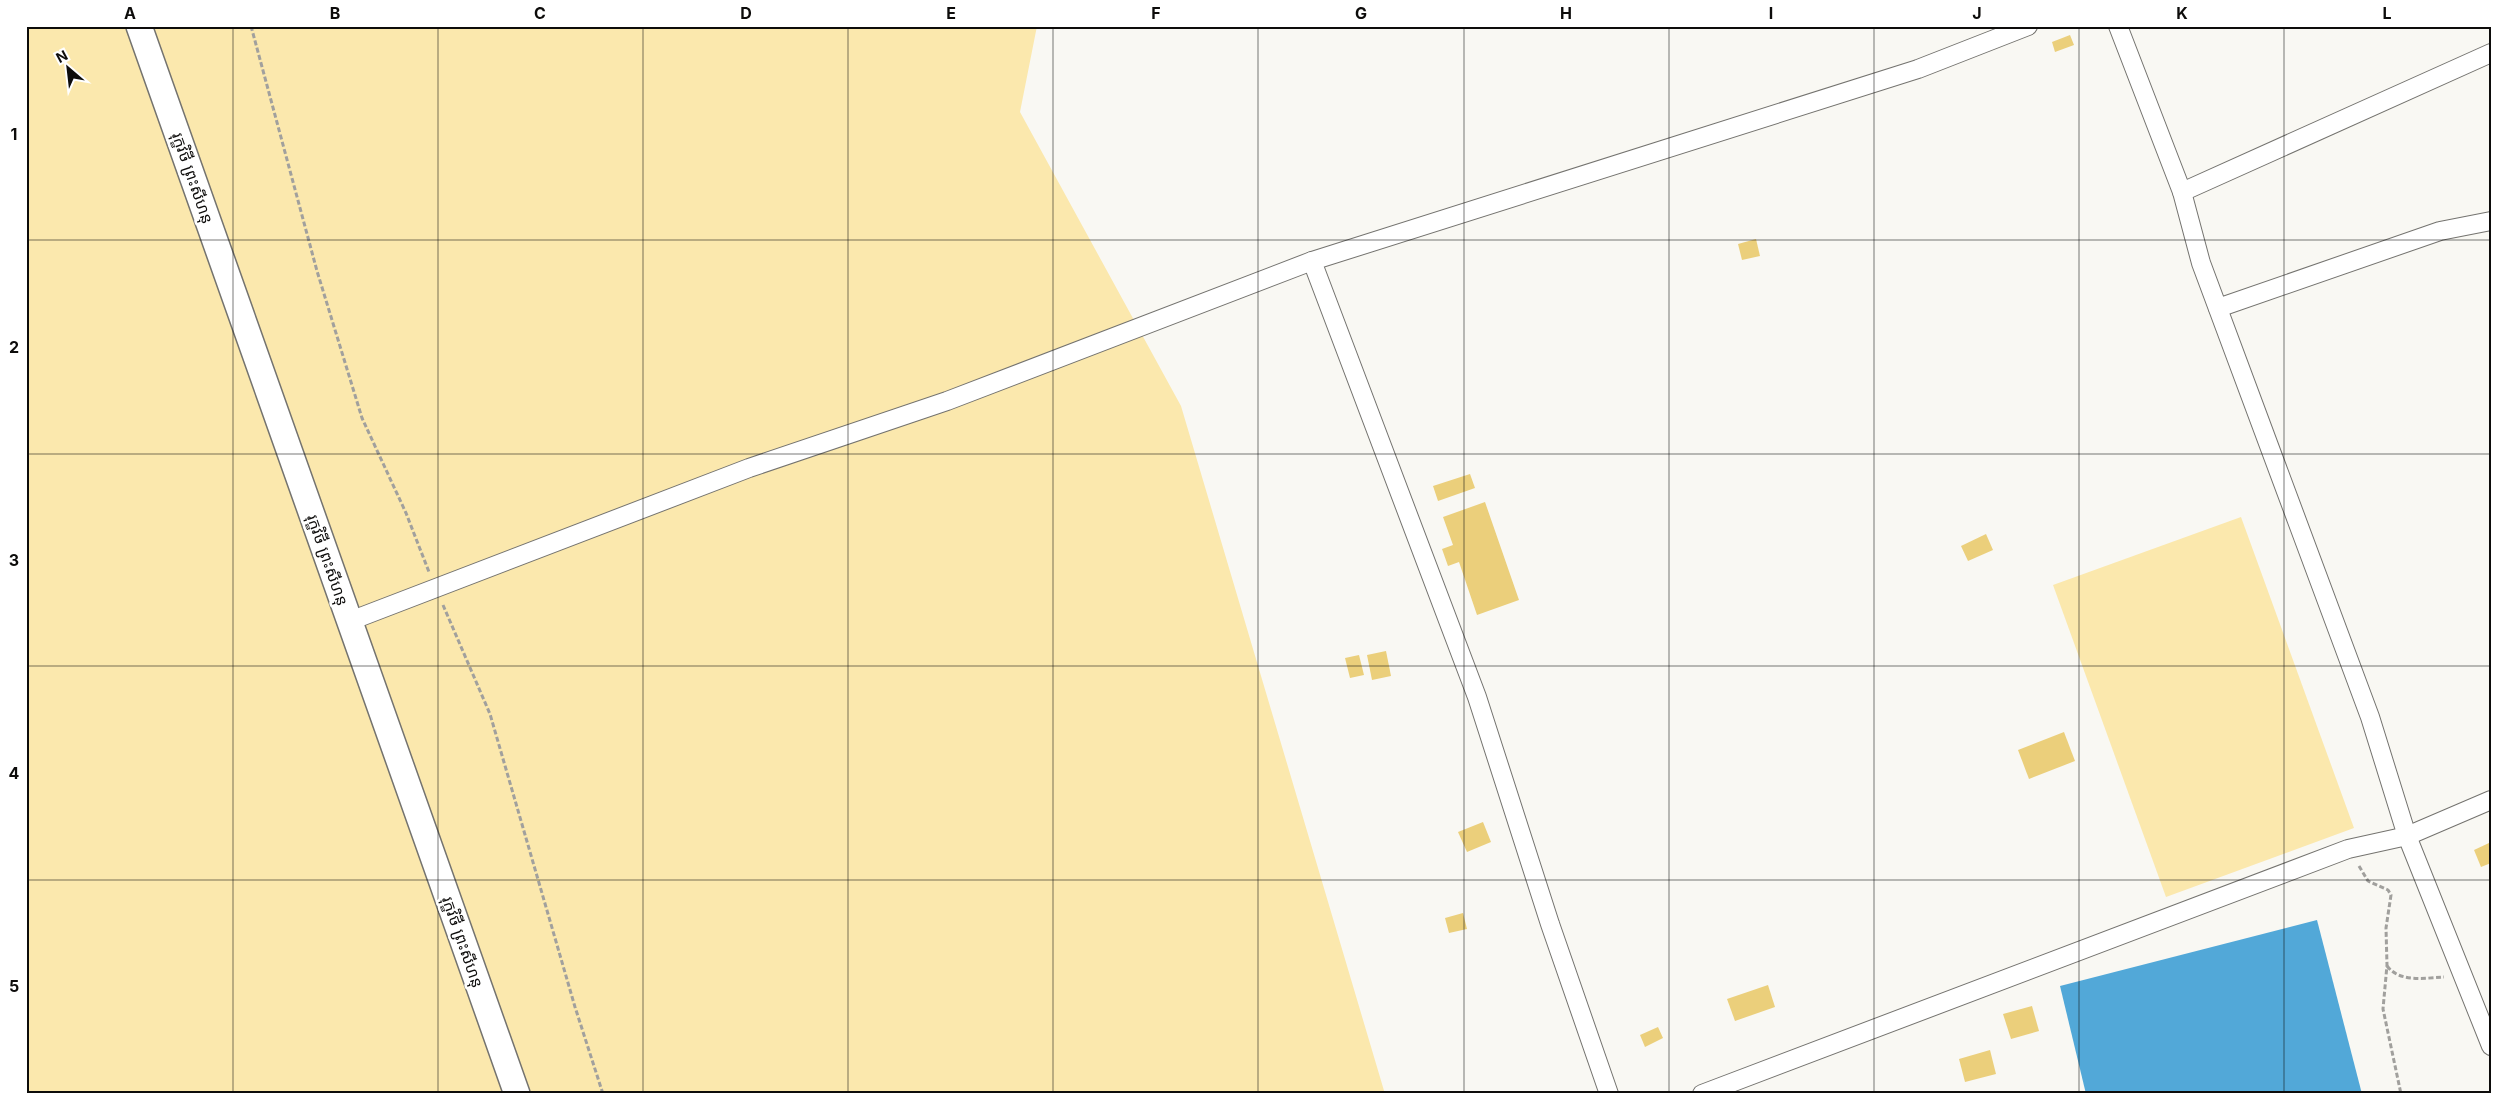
<svg xmlns="http://www.w3.org/2000/svg" width="2517" height="1120" font-family="Inter,'Noto Sans Khmer',sans-serif">
<rect width="100%" height="100%" fill="#f9f8f3"/>
<g fill="#fbe8ad">
<path d="M26,26H1037L1020,112L1181,406L1385,1094H26Z"/>
<path d="M2241,517L2354,828L2166,897L2053,585Z"/>
</g>
<path fill="#52a8d8" d="M2317,920L2362,1094H2086L2060,986Z"/>
<g fill="#ebcf7b">
<path d="M2070,35L2074,45L2055,52L2052,42Z"/>
<path d="M1756,239L1760,256L1742,260L1738,244Z"/>
<path d="M1470,474L1475,488L1438,501L1433,486Z"/>
<path d="M1485,502L1519,600L1477,615L1459,562L1448,566L1442,549L1453,545L1443,517Z"/>
<path d="M1986,534L1993,550L1968,561L1961,546Z"/>
<path d="M1386,651L1391,676L1372,680L1367,655Z"/>
<path d="M1359,655L1364,675L1350,678L1345,658Z"/>
<path d="M2064,732L2075,761L2029,779L2018,750Z"/>
<path d="M1483,822L1491,842L1467,852L1458,832Z"/>
<path d="M2489,843L2491,863L2481,867L2474,850Z"/>
<path d="M1463,913L1467,929L1449,933L1445,918Z"/>
<path d="M1768,985L1775,1007L1735,1021L1727,999Z"/>
<path d="M2032,1006L2039,1031L2011,1039L2003,1014Z"/>
<path d="M1658,1027L1663,1038L1645,1047L1640,1035Z"/>
<path d="M1990,1050L1996,1074L1965,1082L1959,1059Z"/>
</g>
<g fill="none" stroke-linecap="round" stroke-linejoin="round">
<defs>
<g id="street">
<path d="M2118,26L2182,192L2201,263L2370,717L2407,836L2491,1046"/>
<path d="M2182,192L2491,53"/>
<path d="M1312,261L1477,697L1550,924L1609,1094"/>
<path d="M2218,308L2440,231L2491,221"/>
<path d="M350,621L749,468L947,401L1312,261L1918,69L2028,26"/>
<path d="M1702,1094L2348,849L2407,836L2491,800"/>
</g>
<path id="secondary" d="M139,26L517,1094"/>
</defs>
<use href="#street" stroke="#74736f" stroke-width="20"/>
<use href="#secondary" stroke="#74736f" stroke-width="28"/>
<g stroke="#a1a09d" stroke-width="3" stroke-dasharray="5 2.5" stroke-linecap="butt">
<path d="M251,26L317,271L362,418L406,513L429,572"/>
<path d="M443,605L490,714L575,1007L603,1094"/>
<path d="M2359,866L2368,881L2388,890L2391,895L2386,928L2387,965L2383,1009L2401,1094"/>
<path d="M2387,966C2400,983 2425,978 2444,977"/>
</g>
<use href="#street" stroke="#fff" stroke-width="18"/>
<use href="#secondary" stroke="#fff" stroke-width="25"/>
</g>
<path fill="none" stroke="#0d0c0b" stroke-width="1" stroke-opacity="0.55" d="M233,26V1094M438,26V1094M643,26V1094M848,26V1094M1053,26V1094M1258,26V1094M1464,26V1094M1669,26V1094M1874,26V1094M2079,26V1094M2284,26V1094M26,240H2491M26,454H2491M26,666H2491M26,880H2491"/>
<g text-anchor="middle" stroke-width="5" stroke-linejoin="round" paint-order="stroke">
<g font-size="16" fill="#0d0c0b" stroke="#fff">
<text transform="translate(193 178) rotate(71)" y="6">រុក្ខវិថី ព្រះសីហនុ</text>
<text transform="translate(328 560) rotate(71)" y="6">រុក្ខវិថី ព្រះសីហនុ</text>
<text transform="translate(463 942) rotate(71)" y="6">រុក្ខវិថី ព្រះសីហនុ</text>
</g>
</g>
<rect width="2517" height="1120" fill="none" stroke="#ffffff" stroke-width="55"/>
<g transform="translate(68 68) rotate(332)" stroke="#ffffff" stroke-width="4" paint-order="stroke">
<path d="M0-4L9 19L0 12L-9 19Z" fill="#0d0c0b"/>
<text y="-8" font-size="14" font-weight="bold" text-anchor="middle" fill="#0d0c0b">N</text>
</g>
<rect x="28" y="28" width="2462" height="1064" fill="none" stroke="#0d0c0b" stroke-width="2"/>
<g font-size="16" text-anchor="middle" font-weight="bold" fill="#0d0c0b">
<text x="130" y="19">A</text>
<text x="335" y="19">B</text>
<text x="540" y="19">C</text>
<text x="746" y="19">D</text>
<text x="951" y="19">E</text>
<text x="1156" y="19">F</text>
<text x="1361" y="19">G</text>
<text x="1566" y="19">H</text>
<text x="1771" y="19">I</text>
<text x="1977" y="19">J</text>
<text x="2182" y="19">K</text>
<text x="2387" y="19">L</text>
<text x="14" y="140">1</text>
<text x="14" y="353">2</text>
<text x="14" y="566">3</text>
<text x="14" y="779">4</text>
<text x="14" y="992">5</text>
</g>
</svg>
